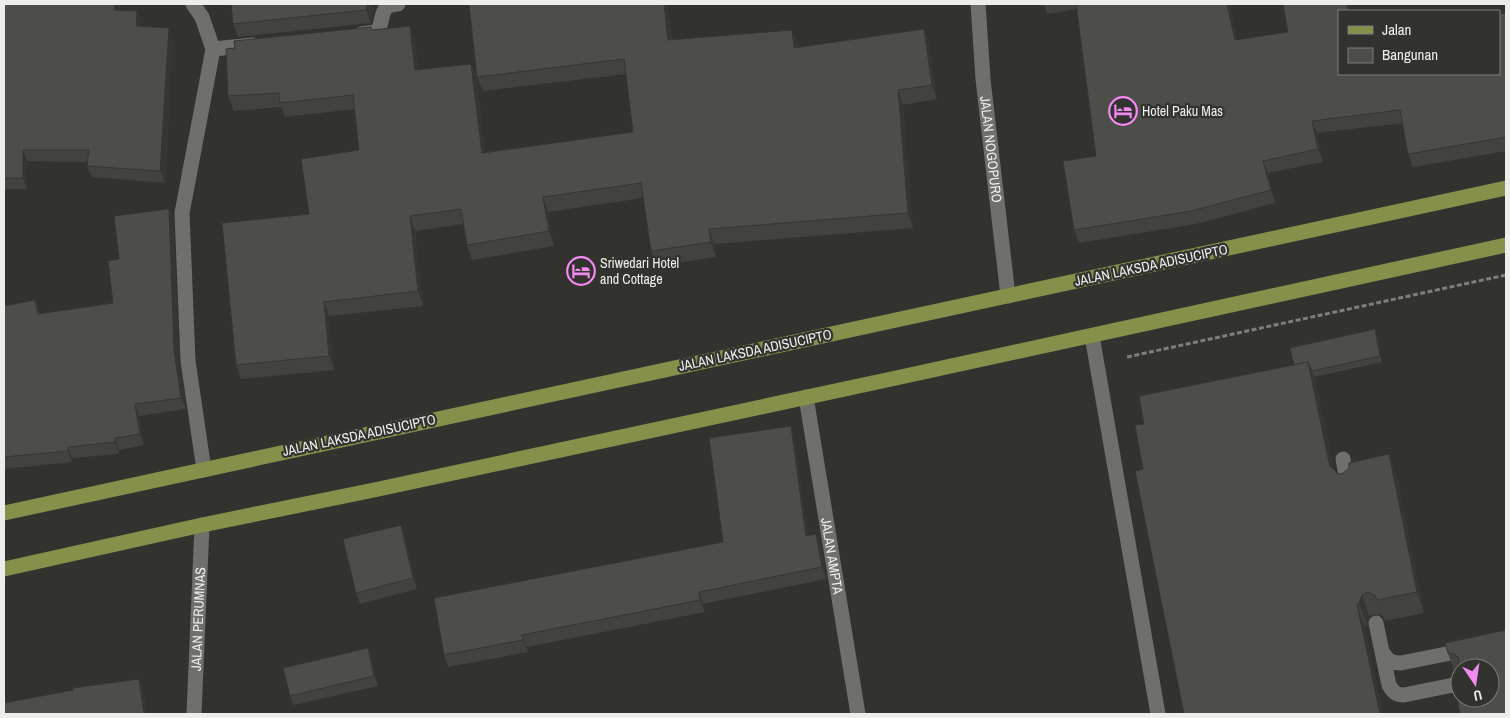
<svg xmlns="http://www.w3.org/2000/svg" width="1510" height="718" font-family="'Archivo Narrow',sans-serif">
<rect width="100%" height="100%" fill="#32332f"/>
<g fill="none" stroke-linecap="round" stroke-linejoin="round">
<path stroke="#7e7f7b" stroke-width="3" stroke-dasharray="5 2.5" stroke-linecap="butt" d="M1127,357L1506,275"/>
<g stroke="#6f706b" stroke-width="15">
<path d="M1092,336L1158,714"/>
<path d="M1343,459L1348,486"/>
<path d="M1376,623L1389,685C1393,692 1396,695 1404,695L1458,684"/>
<path d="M1383,653C1388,661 1392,663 1401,663L1506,642"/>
</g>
<g stroke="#6f706b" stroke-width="15">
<path d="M193,4L202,17L213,49L182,213L188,361L204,470"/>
<path id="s1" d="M978,4L983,79L1008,296"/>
<path d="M361,34L377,32C385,19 378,5 398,4"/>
<path d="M213,49L253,45"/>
<path id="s2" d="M806,397L858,714"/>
</g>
<path stroke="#6f706b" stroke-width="15" id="s3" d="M194,714L202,525"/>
<g stroke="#86904b" stroke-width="15">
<path d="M4,513L1506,188"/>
<path d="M4,569L202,525L374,490L896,378L1506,245"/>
</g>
</g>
<g fill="#42433f">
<path d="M4,4H120V10L141,23V26L173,40L165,183L92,177L87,166L88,162L27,161V189H4Z"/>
<path d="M372,4L373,14L371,23L238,37L233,24Z"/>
<path d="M469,4H667L672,40L798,45V48L924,29L929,44L937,99L903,105L913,228L714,244L716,257L657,266L651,251L643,198L548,212L554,246L472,260L467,245L463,224L415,231L423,306L329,316L334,370L241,379L236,365L309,214L359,150L355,109L285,117L282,107L234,111L228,96L235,48L372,30L415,40L418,70L471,64L477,78L485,152L633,132L626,74L483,91L477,77Z"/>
<path d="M1044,4H1229L1237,39L1339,74L1506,13V151L1413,167L1408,154L1403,123L1317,133L1323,162L1268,173L1275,203L1196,224L1079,243L1074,230L1096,156L1077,9L1047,14Z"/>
<path d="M169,209L173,221L179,361L186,409L139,416L144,445L119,450V454L72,458V462L4,469V306L39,312L40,314L113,303L119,259Z"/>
<path d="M1377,335L1382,362L1314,377L1316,383L1334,470L1337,473L1342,474L1389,454L1397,476L1424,613L1385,621L1383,616L1375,614L1369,616L1367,625H1364L1383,714H1184L1143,469L1144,424L1294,365Z"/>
<path d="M791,426L795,439L808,535L821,546L826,579L703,604L705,612L527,647L528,652L448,667L444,655L723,542Z"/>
<path d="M405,537L417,589L360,604L356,593Z"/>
<path d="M1506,630V714L1454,671L1448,653Z"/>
<path d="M368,648L371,657L378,686L293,705L290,696Z"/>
</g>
<g fill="#363733">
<path d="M115,4H120L119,21L114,10Z"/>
<path d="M367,4H372L373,14L371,23L366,10Z"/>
<path d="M664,4H667L673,55L668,40Z"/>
<path d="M1227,4H1229L1240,52L1235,40Z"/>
<path d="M1347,4H1349L1350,11H1348Z"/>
<path d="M137,11L141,23L140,38L136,26Z"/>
<path d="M410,26L415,40L420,85L415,70Z"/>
<path d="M169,28L173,40L165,183L160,171Z"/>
<path d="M924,29L929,44L937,99L932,85Z"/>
<path d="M792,30L798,45L799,63L794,48Z"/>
<path d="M471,64L477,78L487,167L482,153Z"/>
<path d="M898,90L903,105L913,228L908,213Z"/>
<path d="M1312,121L1317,133L1323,162L1318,149Z"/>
<path d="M23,150L27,161V189L23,178Z"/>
<path d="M1263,161L1268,173L1275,203L1271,190Z"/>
<path d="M543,197L548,212L554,246L549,231Z"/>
<path d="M169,209L173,221L179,361L186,409L181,398L174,350Z"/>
<path d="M410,216L415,231L423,306L418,291Z"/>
<path d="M709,229L714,244L716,257L711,242Z"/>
<path d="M35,300L39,312L42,326L38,314Z"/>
<path d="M324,302L329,316L334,370L329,356Z"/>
<path d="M1375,329L1377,335L1382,362L1380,356Z"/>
<path d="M1308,362L1316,383L1338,489L1330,467Z"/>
<path d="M135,404L139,416L144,445L140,434Z"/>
<path d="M791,426L795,439L810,548L806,536Z"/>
<path d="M115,438L119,450V454L115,442Z"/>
<path d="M68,447L72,458V462L68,451Z"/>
<path d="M1389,454L1397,476L1424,613L1417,592Z"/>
<path d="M401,525L405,537L417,589L413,578Z"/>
<path d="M816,534L821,546L826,579L822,567Z"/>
<path d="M699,592L703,604L705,612L700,600Z"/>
<path d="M1362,595L1369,616L1367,625L1359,603Z"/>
<path d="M1357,604L1364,625L1383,714H1380Z"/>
<path d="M522,635L527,647L528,652L523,640Z"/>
<path d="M368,648L371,657L378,686L374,676Z"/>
<path d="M139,679L145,696L148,714H144Z"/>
</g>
<g fill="#4d4e49" stroke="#363733" fill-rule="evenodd">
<path d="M4,4H115L114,10L137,11L136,26L169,28L160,171L87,166L89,150H23V178H4Z"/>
<path d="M231,4H367L366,10L233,24Z"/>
<path d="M469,4H664L668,40L792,30L794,48L924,29L932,85L898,90L908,213L709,229L711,242L651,251L641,183L543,197L549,231L467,245L461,209L410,216L418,291L324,302L329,356L236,365L222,223L309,214L301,159L359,150L353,95L280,103L279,93L228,96L226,49L235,48L234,41L371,27L372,30L410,26L415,70L471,64L482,153L633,132L624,59L477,77Z"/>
<path d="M1076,4H1227L1235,40L1288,32L1283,4H1347L1348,11H1339V74H1499V14L1506,13V137L1408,154L1400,110L1312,121L1318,149L1263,161L1271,190L1191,211L1074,230L1063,161L1096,156Z"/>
<path d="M1443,9V11H1430Z"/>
<path d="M169,209L174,350L181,398L135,404L140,434L115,438V442L68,447V451L4,457V306L35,300L38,314L113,303L108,261L119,259L114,216Z"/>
<path d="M1375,329L1380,356L1312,371L1308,362L1294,365L1290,348Z"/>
<path d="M1308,362L1330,467H1331L1337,473L1342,474L1349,468V463L1389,454L1417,592L1377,600L1375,595L1367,592L1362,595L1359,603L1357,604L1380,714H1184L1135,471L1143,469L1135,425L1144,424L1139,396Z"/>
<path d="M791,426L806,536L816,534L822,567L699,592L700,600L522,635L523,640L444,655L434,598L723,542L709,438Z"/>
<path d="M401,525L413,578L356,593L343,539Z"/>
<path d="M1506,630V714H1460L1452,672L1457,669L1459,661L1457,656L1453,654L1448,653L1445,643ZM1460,668H1490V698H1460Z"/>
<path d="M368,648L374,676L290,696L283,668Z"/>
<path d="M139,679L144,714H4V703L73,690V688Z"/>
</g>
<defs>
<symbol id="hotel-ring" viewBox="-11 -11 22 22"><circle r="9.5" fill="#32332f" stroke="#f38af2" stroke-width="1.5"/><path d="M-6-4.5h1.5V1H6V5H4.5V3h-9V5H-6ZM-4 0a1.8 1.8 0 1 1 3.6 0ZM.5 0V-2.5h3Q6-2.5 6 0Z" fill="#f38af2"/></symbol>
</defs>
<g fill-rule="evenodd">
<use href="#hotel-ring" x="1107" y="95" width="32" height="32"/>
<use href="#hotel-ring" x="565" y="255" width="32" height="32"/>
</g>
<g text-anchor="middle" stroke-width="4.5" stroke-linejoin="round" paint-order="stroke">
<g font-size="14" fill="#edeeeb" stroke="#32332f" text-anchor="start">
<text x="1142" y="116">Hotel Paku Mas</text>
<text x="600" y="268">Sriwedari Hotel<tspan x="600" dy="16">and Cottage</tspan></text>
</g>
<g font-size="14" fill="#edeeeb" stroke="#32332f">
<text dy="5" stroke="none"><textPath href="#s1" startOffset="146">JALAN NOGOPURO</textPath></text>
<text transform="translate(1151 265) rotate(-12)" y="5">JALAN LAKSDA ADISUCIPTO</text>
<text transform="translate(755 350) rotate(-12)" y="5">JALAN LAKSDA ADISUCIPTO</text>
<text transform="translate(359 435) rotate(-12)" y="5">JALAN LAKSDA ADISUCIPTO</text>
<text dy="5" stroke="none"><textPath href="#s2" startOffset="161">JALAN AMPTA</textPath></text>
<text dy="5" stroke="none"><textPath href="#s3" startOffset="95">JALAN PERUMNAS</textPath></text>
</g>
</g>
<rect width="1510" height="718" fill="none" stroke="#edeeeb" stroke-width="10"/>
<rect x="1338" y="10" width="162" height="65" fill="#32332f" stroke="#7d7e7a"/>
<rect x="1348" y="26" width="25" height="8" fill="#86904b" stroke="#7d7e7a"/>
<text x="1382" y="35" font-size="15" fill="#edeeeb">Jalan</text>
<rect x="1348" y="48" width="25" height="15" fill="#4d4e49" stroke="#7d7e7a"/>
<text x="1382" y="60" font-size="15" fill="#edeeeb">Bangunan</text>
<g transform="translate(1475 683) rotate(167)"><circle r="24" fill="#32332f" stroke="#7d7e7a"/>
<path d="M0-4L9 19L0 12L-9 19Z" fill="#f38af2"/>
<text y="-8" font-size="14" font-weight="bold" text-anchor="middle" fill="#edeeeb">U</text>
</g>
</svg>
